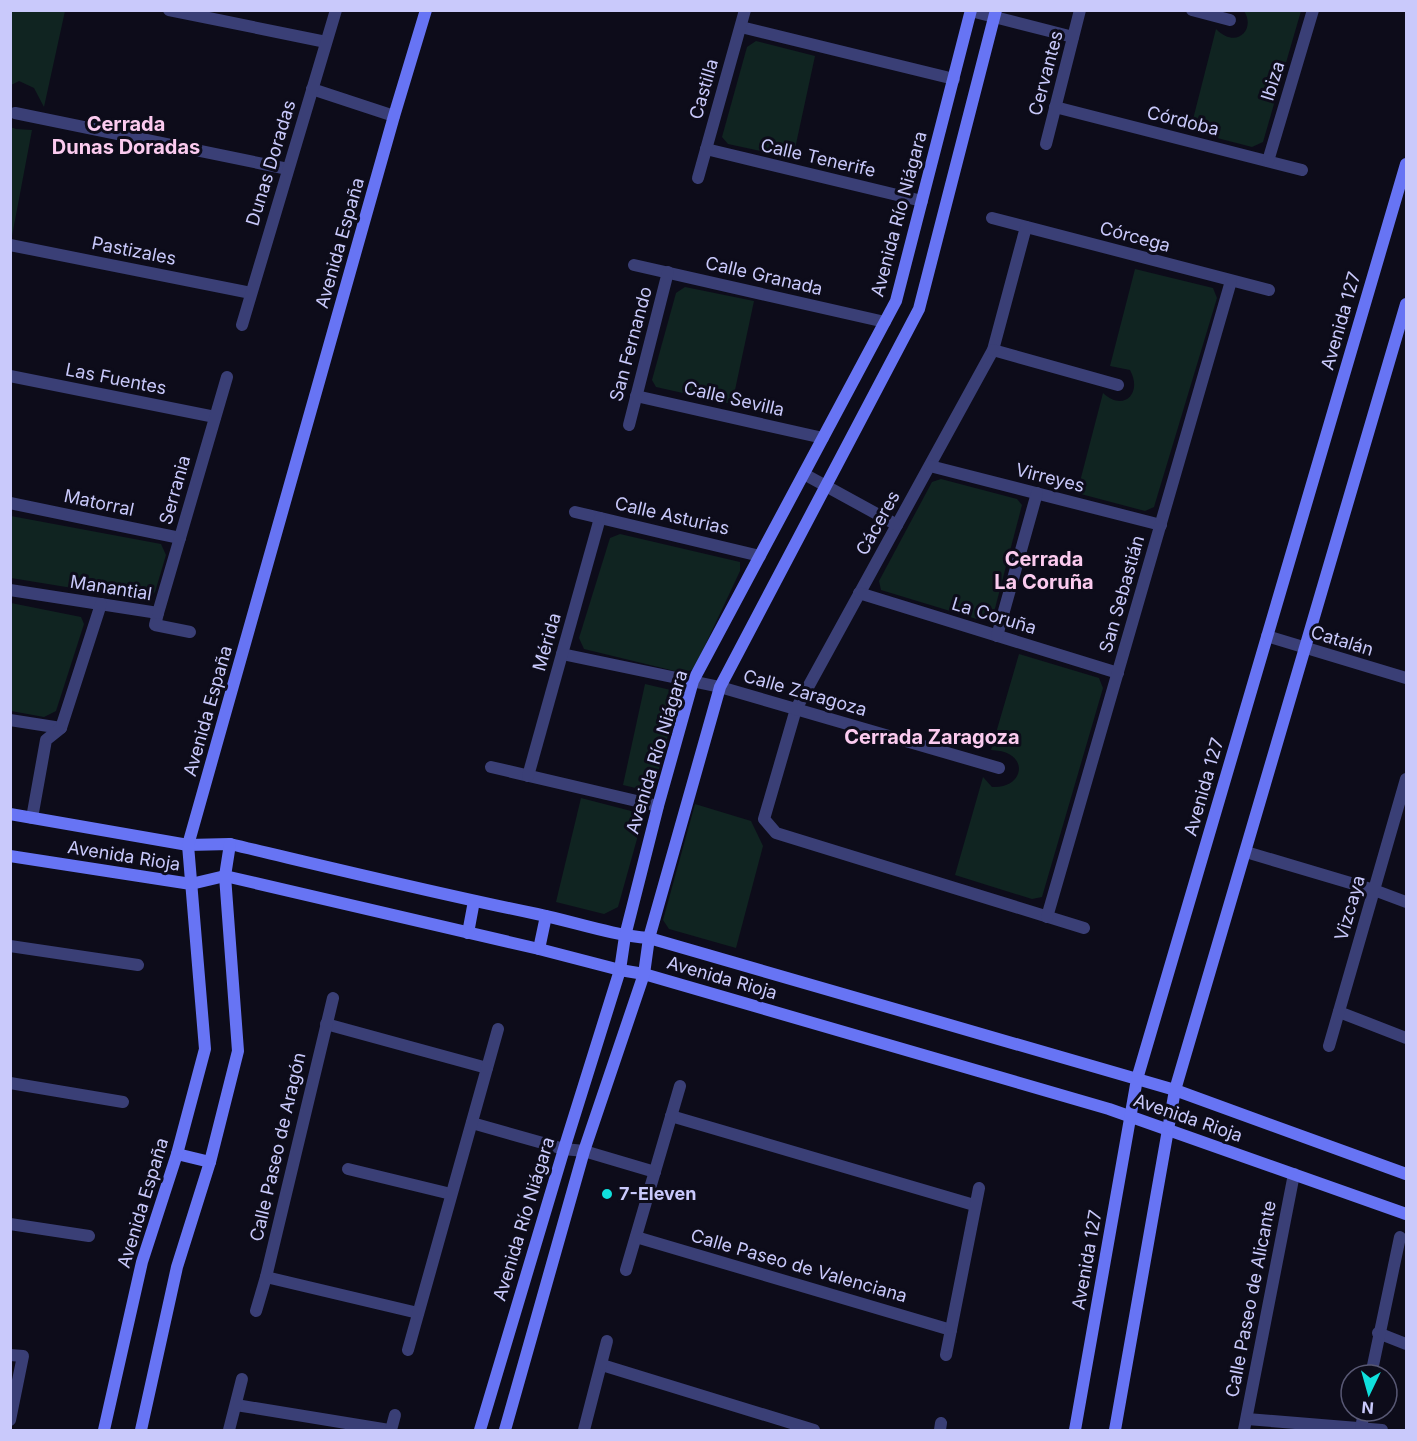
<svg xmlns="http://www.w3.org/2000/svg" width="1417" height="1441" font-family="Inter,sans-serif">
<rect width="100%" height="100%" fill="#0d0c1a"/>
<g fill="#102421">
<path d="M11,10L65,11L44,107L34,88L19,81L11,85Z"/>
<path d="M1244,11H1301L1263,142L1252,147L1190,131L1216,29C1237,50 1256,29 1244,11Z"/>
<path d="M756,41L815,56L793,158L728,144L722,137L747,47Z"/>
<path d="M10,127L16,129L32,130L12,236Z"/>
<path d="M1135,269L1213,288L1217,298L1154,507L1145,511L1077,493L1103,393C1123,412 1143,394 1130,370L1110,366Z"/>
<path d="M685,287L754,301L732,404L656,387L652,380L676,293Z"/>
<path d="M941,479L1017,499L1022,505L993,616L983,621L881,590L879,581L932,482Z"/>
<path d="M11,516L161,544L166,555L155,592L146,600L11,578Z"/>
<path d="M620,534L740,562V571L694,669L683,673L584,649L579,638L610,538Z"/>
<path d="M11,603L81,617L84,624L56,711L44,717L11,711Z"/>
<path d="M1019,654L1099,678L1103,688L1042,897L1032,899L955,875L983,777L992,787C1025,789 1031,751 991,750Z"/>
<path d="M645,684L675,691L678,698L654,788L644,790L623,785Z"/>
<path d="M581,798L635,812L642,821L618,907L604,914L556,902Z"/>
<path d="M695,804L751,821L763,846L736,948L669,929L663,920Z"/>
</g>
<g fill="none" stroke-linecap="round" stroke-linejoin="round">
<g stroke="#3a3f76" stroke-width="12">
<path d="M169,10L326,42"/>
<path d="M1192,10L1230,20"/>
<path d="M971,11L1073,37"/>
<path d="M741,27L954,79"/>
<path d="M312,89L394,116"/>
<path d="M1055,107L1302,170"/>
<path d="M15,113L288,169"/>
<path d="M1046,144L1080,10"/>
<path d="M706,149L922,201"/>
<path d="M1268,161L1313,10"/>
<path d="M698,178L745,10"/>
<path d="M992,218L1269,290"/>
<path d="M1026,227L993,350L796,709L764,819L776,833L1084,928"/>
<path d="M10,245L251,293"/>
<path d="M634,265L885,322"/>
<path d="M242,325L336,10"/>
<path d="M993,350L1118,385"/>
<path d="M10,376L215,417"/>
<path d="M636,396L823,438"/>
<path d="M629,425L668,272"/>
<path d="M930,466L1161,525"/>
<path d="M804,474L897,525"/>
<path d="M10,503L180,538"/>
<path d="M575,512L760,556"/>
<path d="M10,590L158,613L155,625L190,632"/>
<path d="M859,593L1118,673"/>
<path d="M158,613L227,377"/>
<path d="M997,636L1037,493"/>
<path d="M1267,636L1406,678"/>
<path d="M562,654L720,687L999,768"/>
<path d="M10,720L61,728"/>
<path d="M491,767L658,806"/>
<path d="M528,776L600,518"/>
<path d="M32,818L46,740L61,728L101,604"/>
<path d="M1246,852L1374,890L1406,902"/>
<path d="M1047,917L1231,281"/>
<path d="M10,946L138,965"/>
<path d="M1339,1012L1406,1038"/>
<path d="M326,1024L487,1068"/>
<path d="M1329,1046L1406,779"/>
<path d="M10,1083L123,1102"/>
<path d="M671,1116L974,1205"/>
<path d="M472,1123L564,1149L584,1151L655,1172"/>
<path d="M348,1169L451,1194"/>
<path d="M10,1224L89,1236"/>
<path d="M636,1237L951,1330"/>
<path d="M626,1270L680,1086"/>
<path d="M266,1277L418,1313"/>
<path d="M256,1311L266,1277L333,998"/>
<path d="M1378,1333L1406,1344"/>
<path d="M408,1350L498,1029"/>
<path d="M10,1355L23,1356L10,1420"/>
<path d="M946,1355L979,1188"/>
<path d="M602,1365L814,1430"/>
<path d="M1371,1375L1400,1237"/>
<path d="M236,1405L389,1430"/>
<path d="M1247,1419L1382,1430"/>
<path d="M1361,1429L1364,1411"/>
<path d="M229,1430L242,1379"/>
<path d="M391,1430L395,1415"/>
<path d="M584,1430L607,1341"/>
<path d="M940,1430L941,1423"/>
<path d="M1244,1430L1294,1174"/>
</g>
<g stroke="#6774f4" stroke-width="12">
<path d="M10,814L188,845L230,844C332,868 434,893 537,914C575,922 611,935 649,938L1175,1090L1406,1174"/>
<path d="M10,856L191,884L225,876L539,949L620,970L644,974L1109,1109L1406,1214"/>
<path d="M468,933L474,901"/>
<path d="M539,949L546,916"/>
<path d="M177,1154L210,1162"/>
<path d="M104,1430L142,1262L177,1154L205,1049L188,845L394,116L426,10"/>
<path d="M141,1430L177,1267L210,1162L238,1051L225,876L230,844"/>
<path d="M480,1430L564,1149L620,970L625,936L658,806L693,681L896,301L971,10"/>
<path d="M505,1430L584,1151L644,974L649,938L720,687L919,309L996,10"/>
<path d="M1075,1430L1137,1079L1406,164"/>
<path d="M1115,1430L1175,1090L1406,304"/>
</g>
</g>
<circle fill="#10e0dd" stroke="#0d0c1a" stroke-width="2" cx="607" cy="1194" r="6"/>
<g text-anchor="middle" stroke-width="6" stroke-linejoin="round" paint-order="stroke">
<g font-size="18" fill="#c9c9fb" stroke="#0d0c1a">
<text transform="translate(1046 73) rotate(-75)" y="6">Cervantes</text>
<text transform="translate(1273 81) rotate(-73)" y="6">Ibiza</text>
<text transform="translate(704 89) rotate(-74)" y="6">Castilla</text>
<text transform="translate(1183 121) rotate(14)" y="6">Córdoba</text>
<text transform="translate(818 158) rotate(13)" y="6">Calle Tenerife</text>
<text transform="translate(271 163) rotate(-73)" y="6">Dunas Doradas</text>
<text transform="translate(899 214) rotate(-75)" y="6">Avenida Río Niágara</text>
<text transform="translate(1135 237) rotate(15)" y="6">Córcega</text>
<text transform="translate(340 243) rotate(-74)" y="6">Avenida España</text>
<text transform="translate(134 251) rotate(11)" y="6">Pastizales</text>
<text transform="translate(764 276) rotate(13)" y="6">Calle Granada</text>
<text transform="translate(1341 321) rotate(-74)" y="6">Avenida 127</text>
<text transform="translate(631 344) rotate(-75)" y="6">San Fernando</text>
<text transform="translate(116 379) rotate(11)" y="6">Las Fuentes</text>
<text transform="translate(734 399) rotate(13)" y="6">Calle Sevilla</text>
<text transform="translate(1050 478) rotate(14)" y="6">Virreyes</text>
<text transform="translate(175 490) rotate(-74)" y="6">Serrania</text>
<text transform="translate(99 503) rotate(12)" y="6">Matorral</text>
<text transform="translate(672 516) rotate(13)" y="6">Calle Asturias</text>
<text transform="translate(878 523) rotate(-61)" y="6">Cáceres</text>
<text transform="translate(111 588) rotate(9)" y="6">Manantial</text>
<text transform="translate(1122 594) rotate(-74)" y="6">San Sebastián</text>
<text transform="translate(994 616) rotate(17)" y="6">La Coruña</text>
<text transform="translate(1342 641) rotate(17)" y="6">Catalán</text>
<text transform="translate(547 642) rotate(-74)" y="6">Mérida</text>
<text transform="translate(805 693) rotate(16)" y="6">Calle Zaragoza</text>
<text transform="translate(208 711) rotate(-74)" y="6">Avenida España</text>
<text transform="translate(657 752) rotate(-73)" y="6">Avenida Río Niágara</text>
<text transform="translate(1204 787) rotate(-74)" y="6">Avenida 127</text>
<text transform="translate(124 856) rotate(9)" y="6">Avenida Rioja</text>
<text transform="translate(1350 908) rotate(-74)" y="6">Vizcaya</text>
<text transform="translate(722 978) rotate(16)" y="6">Avenida Rioja</text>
<text transform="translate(1188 1118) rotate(19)" y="6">Avenida Rioja</text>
<text transform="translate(278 1147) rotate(-77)" y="6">Calle Paseo de Aragón</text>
<text transform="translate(143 1203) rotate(-73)" y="6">Avenida España</text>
<text transform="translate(524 1219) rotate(-73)" y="6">Avenida Río Niágara</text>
<text transform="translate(1087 1260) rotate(-80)" y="6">Avenida 127</text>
<text transform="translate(799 1266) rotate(16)" y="6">Calle Paseo de Valenciana</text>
<text transform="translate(1251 1299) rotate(-79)" y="6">Calle Paseo de Alicante</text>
</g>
<g font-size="18" font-weight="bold" fill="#c9c9fb" stroke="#0d0c1a" text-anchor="start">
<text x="619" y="1200">7-Eleven</text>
</g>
<g font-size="20" font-weight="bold" fill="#fbcbef" stroke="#0d0c1a">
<text x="126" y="131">Cerrada<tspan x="126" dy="23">Dunas Doradas</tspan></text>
<text x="1044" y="566">Cerrada<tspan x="1044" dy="23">La Coruña</tspan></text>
<text x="932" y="744">Cerrada Zaragoza</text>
</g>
</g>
<rect width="1417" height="1441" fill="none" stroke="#c9c9fb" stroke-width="24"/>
<g transform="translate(1369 1393) rotate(185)"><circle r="28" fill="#0d0c1a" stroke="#585874" stroke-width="1.5"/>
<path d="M0-4.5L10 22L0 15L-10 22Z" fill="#10e0dd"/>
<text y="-9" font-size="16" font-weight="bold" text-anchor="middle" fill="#c9c9fb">N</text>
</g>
</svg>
